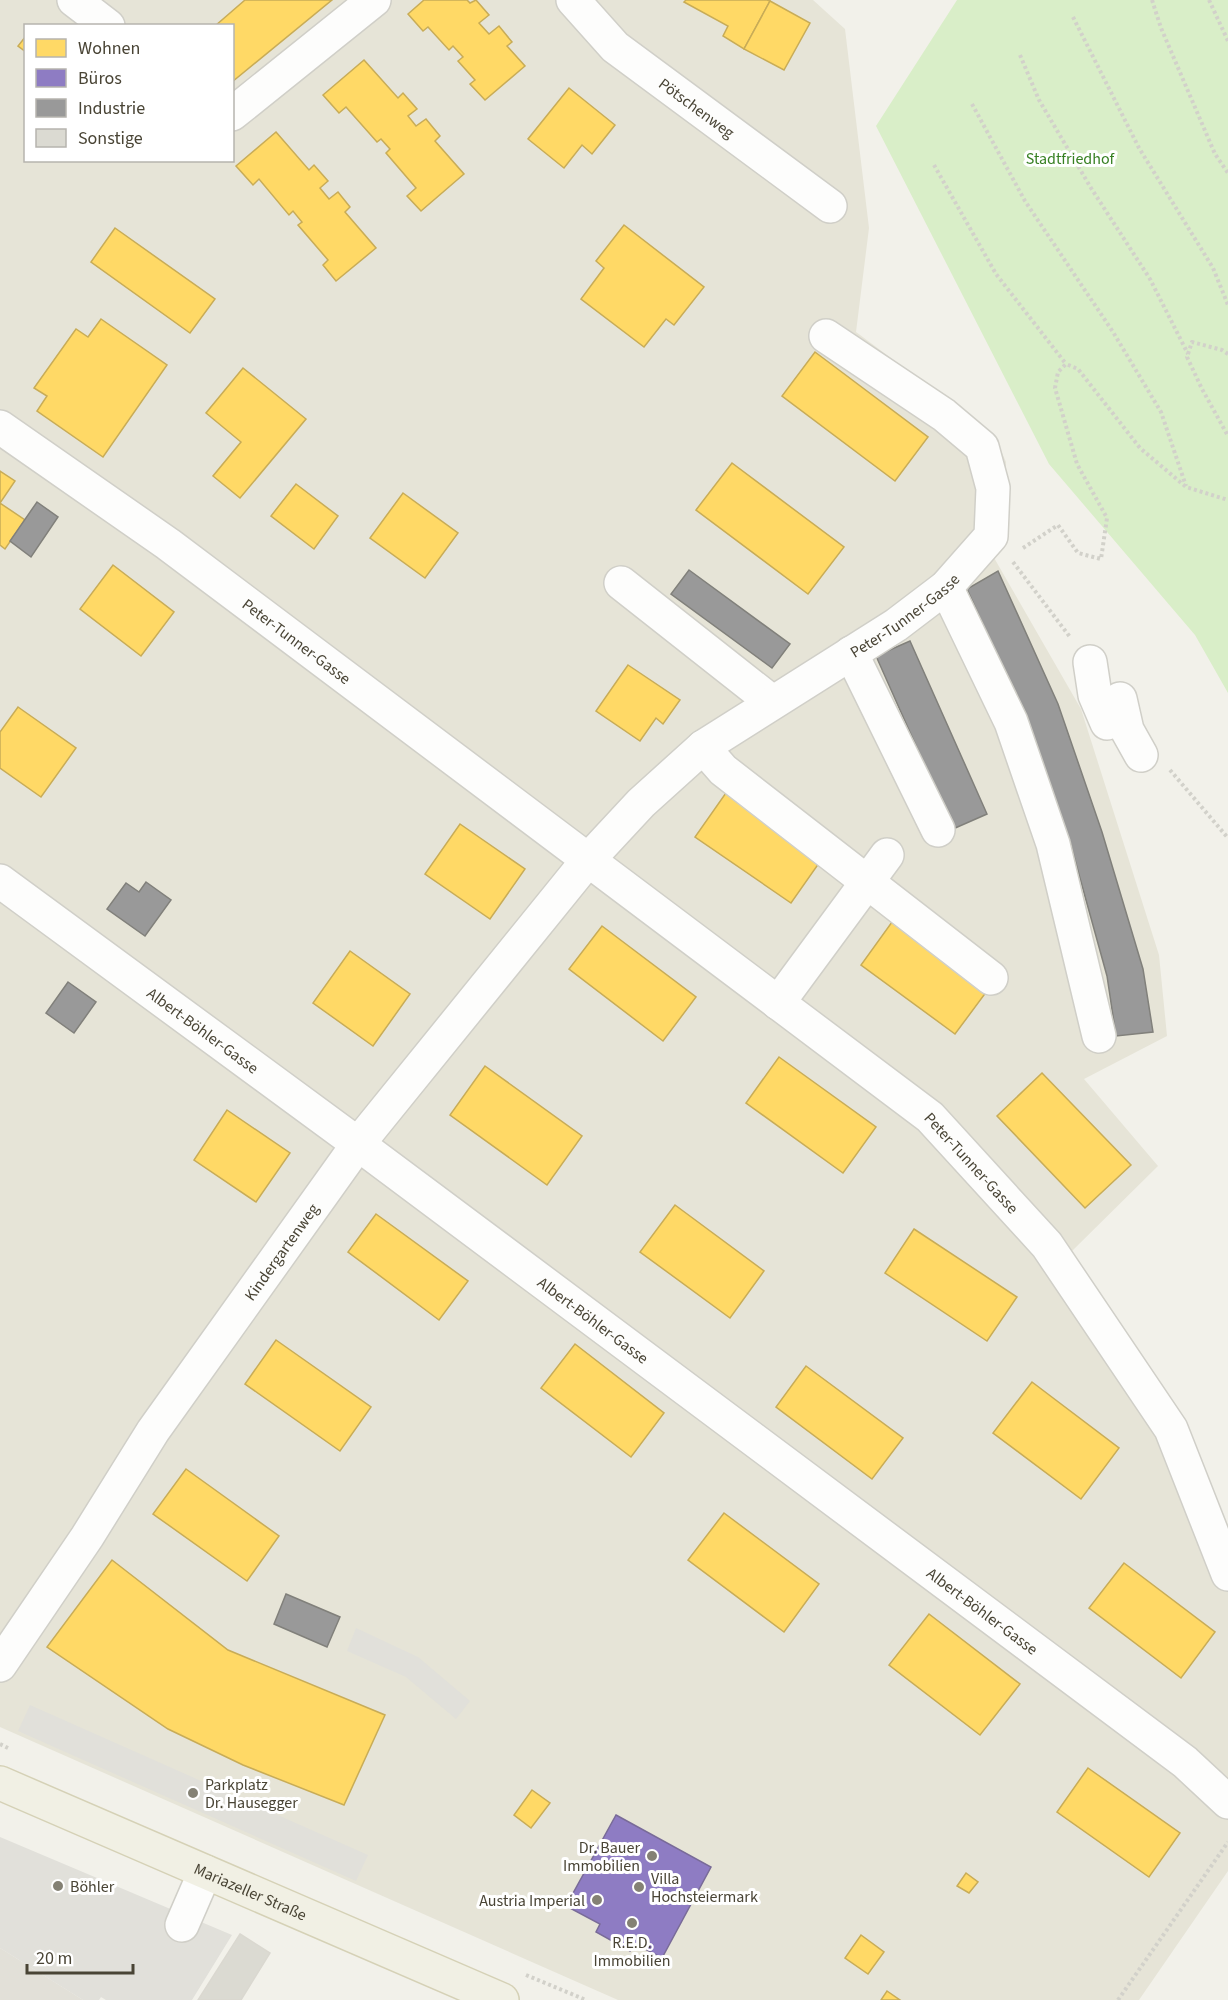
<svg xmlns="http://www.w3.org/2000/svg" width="1228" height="2000" font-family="'Source Sans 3',sans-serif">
<rect width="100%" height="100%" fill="#f2f1ea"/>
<path fill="#e6e4d7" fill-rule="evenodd" d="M0,0H813L845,29L869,228L856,332L994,435L1006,462L1004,527L993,556L1081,709L1159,955L1167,1036L1084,1079L1158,1166L1072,1251L1180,1422L1228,1537V1871L1139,2000H618L0,1727ZM26,26H232V160H26Z"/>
<path fill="#e2e0d8" d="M0,1948L83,2000H0Z"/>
<path fill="#d9eec8" d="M957,0H1228V693L1195,635L1049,464L876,126Z"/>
<g fill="#e1e0da">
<path d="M356,1628L418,1657L470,1701L456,1719L406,1677L347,1651Z"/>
<path d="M30,1705L368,1855L356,1881L18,1731Z"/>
<path d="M0,1837L232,1935L192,2000H106L101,1997L99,2000H83L0,1948Z"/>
</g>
<g fill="#ffd966" stroke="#c8ac57" stroke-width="1.5">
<path d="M245,0H332L232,82V26H215Z"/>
<path d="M424,0H467L470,3L476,0L489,15L479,23L489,34L499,26L512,42L507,46L525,66L485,100L470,84L475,80L458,61L463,57L453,46L449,50L428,27L423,31L408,14Z"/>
<path d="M686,0H767L770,1L744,49L723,36L728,26L684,2Z"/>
<path d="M770,1L810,23L784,70L744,49Z"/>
<path d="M26,36V52L18,46Z"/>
<path d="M364,60L398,98L403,93L417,109L408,116L416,126L426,119L440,136L435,141L464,174L421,211L407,196L416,188L386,153L390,149L381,139L377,142L346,107L339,113L323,95Z"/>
<path d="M569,88L615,125L592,154L582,145L564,168L528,139Z"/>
<path d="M276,132L309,170L314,165L328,181L320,188L329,199L338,192L350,207L345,212L376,248L336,281L323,265L328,260L298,225L302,222L293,211L289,215L259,179L253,185L236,166Z"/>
<path d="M624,225L704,287L674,325L666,319L644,347L581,299L604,268L596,261Z"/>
<path d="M115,228L215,299L190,333L91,262Z"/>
<path d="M101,319L167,365L103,457L37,411L47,396L34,388L76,329L88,337Z"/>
<path d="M815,352L928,437L895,481L782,396Z"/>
<path d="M243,368L306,419L240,498L213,476L241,442L206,413Z"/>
<path d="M732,463L844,547L808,594L696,510Z"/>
<path d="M0,471L15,481L0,503L25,520L5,549L0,545Z"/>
<path d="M296,484L338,516L314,549L271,516Z"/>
<path d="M403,493L458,533L425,578L370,538Z"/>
<path d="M113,565L174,612L141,656L80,609Z"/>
<path d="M628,665L680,700L663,724L656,718L640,741L596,711Z"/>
<path d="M18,707L76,748L41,797L0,768V732Z"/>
<path d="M728,790L824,856L791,903L695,837Z"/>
<path d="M460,824L525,869L490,919L425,874Z"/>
<path d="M892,922L987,991L955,1034L861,965Z"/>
<path d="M602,926L696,997L663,1041L569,969Z"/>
<path d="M350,951L410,994L373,1046L313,1003Z"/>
<path d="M779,1057L876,1127L843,1173L746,1103Z"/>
<path d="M485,1066L582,1136L547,1185L450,1115Z"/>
<path d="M1042,1073L1131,1165L1085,1208L997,1116Z"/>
<path d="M227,1110L290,1153L256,1202L194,1160Z"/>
<path d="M675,1205L764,1271L730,1318L640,1252Z"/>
<path d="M376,1214L468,1281L439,1320L348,1252Z"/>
<path d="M914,1229L1017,1297L987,1341L885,1273Z"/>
<path d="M276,1340L371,1407L340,1451L245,1384Z"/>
<path d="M575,1344L664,1413L631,1457L541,1388Z"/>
<path d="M806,1366L903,1438L872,1479L776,1407Z"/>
<path d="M1032,1382L1119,1448L1081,1499L993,1433Z"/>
<path d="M186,1469L279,1536L247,1581L153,1514Z"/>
<path d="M724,1513L819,1584L784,1632L688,1560Z"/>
<path d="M112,1560L228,1650L385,1715L344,1805L243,1765L168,1729L47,1647Z"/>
<path d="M1124,1563L1215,1632L1181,1678L1089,1608Z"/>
<path d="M929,1614L1020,1684L980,1735L889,1665Z"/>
<path d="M1088,1768L1180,1833L1149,1877L1057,1812Z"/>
<path d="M532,1790L550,1803L531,1828L514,1815Z"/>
<path d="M966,1873L978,1882L969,1893L957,1886Z"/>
<path d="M861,1935L884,1952L868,1974L845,1958Z"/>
<path d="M887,1991L900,2000H881Z"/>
</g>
<path fill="#8e7cc3" stroke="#796b98" stroke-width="1.5" d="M616,1815L711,1867L662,1958L634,1943L630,1951L596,1932L600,1924L566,1906Z"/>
<g fill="#999" stroke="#81807b" stroke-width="1.5">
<path d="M37,502L58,517L31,557L10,541Z"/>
<path d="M689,570L790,644L772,668L671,594Z"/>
<path d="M998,571L1058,704L1102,832L1143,969L1153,1032L1116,1036L1107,976L1070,842L1023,714L967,589Z"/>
<path d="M910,641L987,814L953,829L876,656Z"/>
<path d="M146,882L171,900L145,936L107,909L126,883L139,892Z"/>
<path d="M68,982L96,1002L74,1033L46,1013Z"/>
<path d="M286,1594L340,1617L327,1647L274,1624Z"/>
</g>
<path fill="#dbdad2" stroke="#dad8d0" stroke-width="1.5" d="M240,1934L270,1953L241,2000H198Z"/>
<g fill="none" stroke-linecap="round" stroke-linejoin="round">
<defs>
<g id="minor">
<path d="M74,0L108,26"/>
<path id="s1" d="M573,0L615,47L830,206"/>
<path d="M232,114L374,0"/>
<path id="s2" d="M0,427L168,544L930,1117L1047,1245L1171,1429L1228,1574"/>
<path d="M621,583L772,702"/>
<path d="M946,587L1011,722L1053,844L1099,1036"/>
<path d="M851,653L938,830"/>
<path d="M1090,662L1095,695L1107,723"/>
<path d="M1120,699L1127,730L1141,755"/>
<path d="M703,747L723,770L991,978"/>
<path id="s3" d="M0,881L358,1144L1185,1762L1228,1802"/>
<path d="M778,1003L887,855"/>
<path id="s4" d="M0,1665L87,1537L153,1431L358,1144L588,860L641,803L703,747L896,625L946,587L991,536L993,488L982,447L944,415L826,336"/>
<path d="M182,1925L205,1872"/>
</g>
<g id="major">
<path id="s5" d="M0,1783L502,2000"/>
</g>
</defs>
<use href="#minor" stroke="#d0cfc8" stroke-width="36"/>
<use href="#major" stroke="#d5d1b6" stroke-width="36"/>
<g stroke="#d2d1ca" stroke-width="4" stroke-dasharray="3 3" stroke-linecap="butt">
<path d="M1152,0L1161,28L1215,154L1228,173"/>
<path d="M1209,0L1228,41"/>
<path d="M1073,17L1139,148L1213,268L1228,305"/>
<path d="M1020,55L1039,100L1091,188L1150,279L1188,354"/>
<path d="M972,104L1025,201L1113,332L1161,412L1186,486"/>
<path d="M934,165L996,274L1066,364"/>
<path d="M1228,354L1222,350L1192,342L1187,357L1202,389L1228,436"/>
<path d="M1023,548L1058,525L1078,553L1101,559L1107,518L1077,464L1055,388L1058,372L1066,364L1078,369L1140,448L1186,487L1228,500"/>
<path d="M1013,562L1070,637"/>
<path d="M1170,770L1228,838"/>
<path d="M0,1744L8,1748"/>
<path d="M526,1975L586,2000"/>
<path d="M1118,2000L1228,1842"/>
</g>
<use href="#minor" stroke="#fdfdfc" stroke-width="33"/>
<use href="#major" stroke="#f1f0e4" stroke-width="33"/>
</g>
<g fill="#848174" stroke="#fff" stroke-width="2">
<circle cx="193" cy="1793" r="6"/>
<circle cx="652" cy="1856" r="6"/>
<circle cx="58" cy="1886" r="6"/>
<circle cx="639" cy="1887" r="6"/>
<circle cx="597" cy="1900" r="6"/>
<circle cx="632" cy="1923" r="6"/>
</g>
<g text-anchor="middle" stroke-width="6" stroke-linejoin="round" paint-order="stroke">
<g font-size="16" fill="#494435" stroke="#fff">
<text dy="6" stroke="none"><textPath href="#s1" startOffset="165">Pötschenweg</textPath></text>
<text dy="6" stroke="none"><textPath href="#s4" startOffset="1400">Peter-Tunner-Gasse</textPath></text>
<text dy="6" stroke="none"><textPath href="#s2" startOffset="366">Peter-Tunner-Gasse</textPath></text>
<text dy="6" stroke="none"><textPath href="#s3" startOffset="252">Albert-Böhler-Gasse</textPath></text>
<text dy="6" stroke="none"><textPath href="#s2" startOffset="1220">Peter-Tunner-Gasse</textPath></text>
<text dy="6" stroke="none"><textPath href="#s4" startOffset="500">Kindergartenweg</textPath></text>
<text dy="6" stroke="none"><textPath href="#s3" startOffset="738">Albert-Böhler-Gasse</textPath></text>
<text dy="6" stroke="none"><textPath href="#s3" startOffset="1224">Albert-Böhler-Gasse</textPath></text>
<text dy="6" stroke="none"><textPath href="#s5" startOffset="273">Mariazeller Straße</textPath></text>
</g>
<g font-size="16" fill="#378023" stroke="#fff">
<text x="1070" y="164">Stadtfriedhof</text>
</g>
<g font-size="16" fill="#494435" stroke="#fff" text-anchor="start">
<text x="205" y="1790">Parkplatz<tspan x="205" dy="18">Dr. Hausegger</tspan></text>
<text x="640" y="1853" text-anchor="end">Dr. Bauer<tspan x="640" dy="18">Immobilien</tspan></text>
<text x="651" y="1884">Villa<tspan x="651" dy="18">Hochsteiermark</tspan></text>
<text x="70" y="1892">Böhler</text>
<text x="585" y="1906" text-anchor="end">Austria Imperial</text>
<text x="632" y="1948" text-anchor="middle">R.E.D.<tspan x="632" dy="18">Immobilien</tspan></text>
</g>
</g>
<rect x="24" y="24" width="210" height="138" fill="#ffffff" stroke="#b6b4ae" stroke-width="1.5"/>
<rect x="36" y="39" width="30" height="18" fill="#ffd966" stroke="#b6b4ae" stroke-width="1.5"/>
<text x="78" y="54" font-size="18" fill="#494435">Wohnen</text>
<rect x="36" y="69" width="30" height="18" fill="#8e7cc3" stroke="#b6b4ae" stroke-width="1.5"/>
<text x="78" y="84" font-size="18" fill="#494435">Büros</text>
<rect x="36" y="99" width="30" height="18" fill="#999999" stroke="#b6b4ae" stroke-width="1.5"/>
<text x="78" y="114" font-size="18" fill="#494435">Industrie</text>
<rect x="36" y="129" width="30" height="18" fill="#dbdad2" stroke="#b6b4ae" stroke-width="1.5"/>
<text x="78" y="144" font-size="18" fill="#494435">Sonstige</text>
<path d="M27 1964v9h106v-9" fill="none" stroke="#494435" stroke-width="3"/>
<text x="36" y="1964" font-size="18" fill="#494435" stroke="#ffffff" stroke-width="4.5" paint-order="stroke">20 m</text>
</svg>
